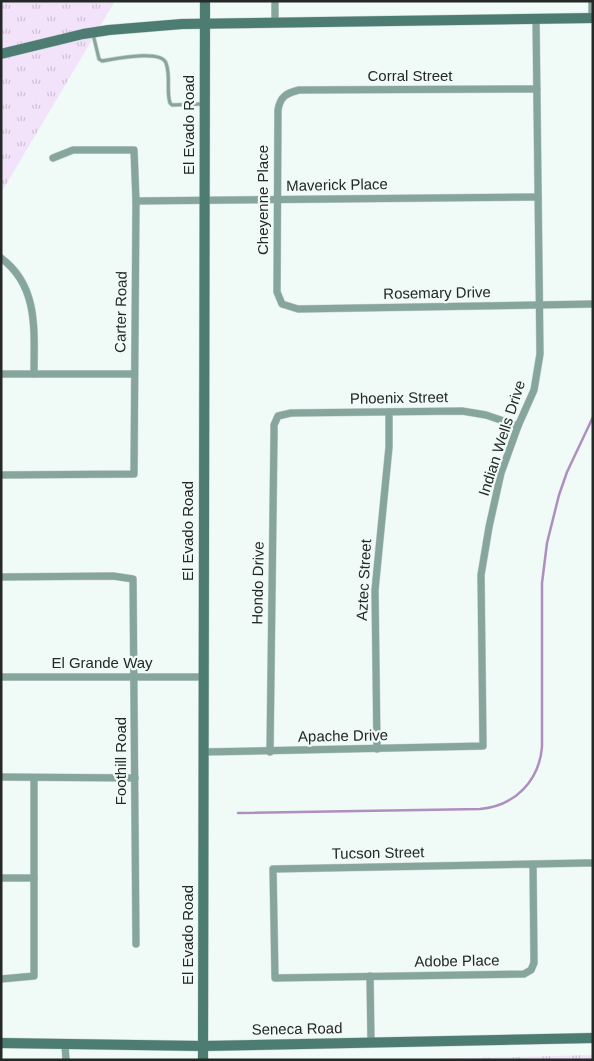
<svg xmlns="http://www.w3.org/2000/svg" width="594" height="1061" font-family="Helvetica,sans-serif">
<defs>
<pattern id="grass-tufts" width="24" height="20" patternUnits="userSpaceOnUse" patternTransform="scale(1.25)"><rect width="24" height="20" fill="#f2e2fa"/><path d="M3 7l-1-3M5 7V3M7 7l1-3M15 17l-1-3M17 17v-4M19 17l1-3" fill="none" stroke="#cfc2d6"/></pattern>
</defs>
<rect width="100%" height="100%" fill="#f0faf7"/>
<g fill="url(#grass-tufts)">
<path d="M1,1H115L1,193Z"/>
<path d="M593,1055V1060H395Z"/>
</g>
<g fill="none" stroke-linecap="round" stroke-linejoin="round">
<path stroke="#af8ec0" stroke-width="2.5" d="M238,813L480,809C515,806 539,781 542,747V583L547,543L559,495L567,472L593,417"/>
<defs>
<path id="lane" d="M93,34L99,59L102,61C115,59 161,49 166,63C171,76 166,91 170,103L172,105L202,104"/>
<g id="street">
<path d="M275,1V21"/>
<path d="M592,1V18"/>
<path d="M537,89L299,90C286,93 280,97 278,110L277,292L282,304L298,309L593,304"/>
<path d="M136,201L538,197"/>
<path d="M1,258C39,286 34,331 34,374"/>
<path d="M1,374H134"/>
<path d="M1,475L134,474L136,201L134,150H73L53,158"/>
<path d="M1,577L113,576L133,579L136,944"/>
<path d="M1,677H204"/>
<path d="M377,749L375,590L389,447V412"/>
<path d="M204,752L483,746L481,575L489,527L501,473L518,426L534,390L540,354L536,18"/>
<path d="M270,752L274,434V425L278,416L291,413L462,411L486,415L518,426"/>
<path d="M1,777L135,778"/>
<path d="M533,864L534,963L531,970L524,974L275,978L273,869L585,863H593"/>
<path d="M1,878H34"/>
<path d="M370,976L371,1042"/>
<path d="M1,979L34,976V778"/>
<path d="M65,1045L66,1060"/>
</g>
<g id="secondary">
<path d="M1,54L83,34L109,30L182,24L593,18"/>
<path d="M1,1043L203,1046L593,1038"/>
<path d="M203,1060L205,1"/>
</g>
</defs>
<use href="#lane" stroke="#cbd4d2" stroke-width="4.5"/>
<use href="#street" stroke="#cbd4d2" stroke-width="8"/>
<use href="#secondary" stroke="#cbd4d2" stroke-width="11"/>
<use href="#lane" stroke="#86a59d" stroke-width="3"/>
<use href="#street" stroke="#86a59d" stroke-width="7"/>
<use href="#secondary" stroke="#4d7d72" stroke-width="10"/>
</g>
<g text-anchor="middle" stroke-width="4.5" stroke-linejoin="round" paint-order="stroke">
<g font-size="15" fill="#242827" stroke="#f0faf7">
<text x="410" y="81">Corral Street</text>
<text transform="translate(189 125) rotate(-90)" y="5">El Evado Road</text>
<text transform="translate(337 185) rotate(-1)" y="5">Maverick Place</text>
<text transform="translate(263 200) rotate(-90)" y="5">Cheyenne Place</text>
<text transform="translate(437 293) rotate(-1)" y="5">Rosemary Drive</text>
<text transform="translate(121 312) rotate(-89)" y="5">Carter Road</text>
<text transform="translate(399 398) rotate(-1)" y="5">Phoenix Street</text>
<text transform="translate(502 438) rotate(-72)" y="5">Indian Wells Drive</text>
<text transform="translate(188 531) rotate(-90)" y="5">El Evado Road</text>
<text transform="translate(364 580) rotate(-87)" y="5">Aztec Street</text>
<text transform="translate(258 583) rotate(-89)" y="5">Hondo Drive</text>
<text x="102" y="668">El Grande Way</text>
<text transform="translate(343 736) rotate(-1)" y="5">Apache Drive</text>
<text transform="translate(121 761) rotate(-90)" y="5">Foothill Road</text>
<text transform="translate(378 853) rotate(-1)" y="5">Tucson Street</text>
<text transform="translate(188 935) rotate(-90)" y="5">El Evado Road</text>
<text transform="translate(457 961) rotate(-1)" y="5">Adobe Place</text>
<text transform="translate(297 1029) rotate(-1)" y="5">Seneca Road</text>
</g>
</g>
<rect width="594" height="1061" fill="none" stroke="#242827" stroke-width="5"/>
</svg>
